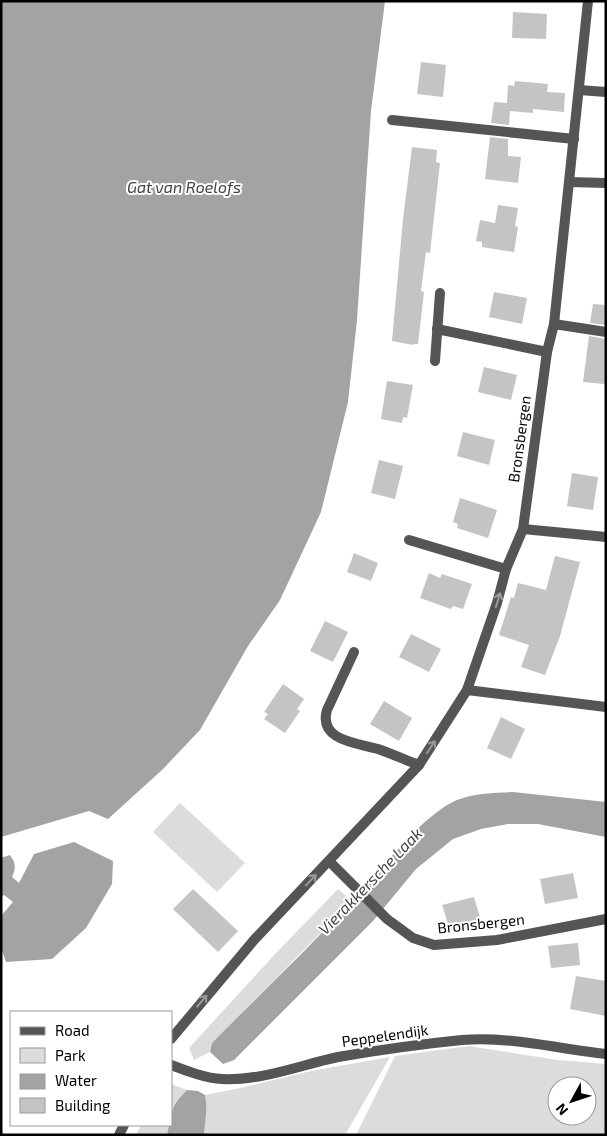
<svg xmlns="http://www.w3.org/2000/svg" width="607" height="1136" font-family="'Exo 2',sans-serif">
<rect width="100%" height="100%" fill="#fff"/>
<g fill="#dcdcdc" fill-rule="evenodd">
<path d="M180,803L245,863L217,892L153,832Z"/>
<path d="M338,889L352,901L212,1043L210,1052L194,1060L189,1048L275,954Z"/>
<path d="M469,1046L558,1060L606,1064V1135H356L395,1056ZM557,1086H587V1116H557Z"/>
<path d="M390,1057L345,1135H204C205,1121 208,1108 205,1095L245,1087L311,1071Z"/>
<path d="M171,1084L187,1090L177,1100L171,1111Z"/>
<path d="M141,1125H169L167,1135H136Z"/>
</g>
<g fill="#a3a3a3">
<path d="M1,1H385L371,111L357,320L348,402L321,512L280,600L248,646L200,730L162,770L108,819L89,811L1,837Z"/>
<path d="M513,792L606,802V837L538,824H508L481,829L453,839L416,869L373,921L234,1060L223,1064L210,1052L212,1043C258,996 306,951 351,902C380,872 409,831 444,807C464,793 490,793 513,792Z"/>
<path d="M74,842L113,861L112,884L86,928L52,959L6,962L1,948V916L13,902L4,895L1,897V858L10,855C16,863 16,869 12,877L19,883L34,854Z"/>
<path d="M187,1090L198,1091L205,1095C208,1108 205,1121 204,1135H167L169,1125H171C171,1107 175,1102 187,1090Z"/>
</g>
<g fill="#c4c4c4">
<path d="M513,12L547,14L546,39L512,38Z"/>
<path d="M421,62L446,65L443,97L417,94Z"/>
<path d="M515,81L548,84L547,92L565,93L564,112L533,109V113L510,111L509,125L491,123L494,102L507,103L508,85L514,86Z"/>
<path d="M490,137L508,139V156L521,157L518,183L485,179Z"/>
<path d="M412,147L437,150L436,162L440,163L430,253L426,252L421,291L424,292L418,344H413V345L392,341L403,219Z"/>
<path d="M498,205L518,208L515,226L518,227L514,252L482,247V242L476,241L480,220L495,223Z"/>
<path d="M494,292L527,298L522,324L489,317Z"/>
<path d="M593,304L606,305V325L590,323Z"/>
<path d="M589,336L606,339V379L604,384L583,382Z"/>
<path d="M484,367L517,375L511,400L478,392Z"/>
<path d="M387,381L413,385L407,418L403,417L402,423L381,419Z"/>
<path d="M463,432L495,440L489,465L457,456Z"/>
<path d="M379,460L403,466L395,499L371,493Z"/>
<path d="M572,473L598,477L593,510L567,506Z"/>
<path d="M460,498L497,510L488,538L457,528L458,524L453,522Z"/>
<path d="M354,553L378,563L371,581L347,572Z"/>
<path d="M555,556L580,562L560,636L545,675L521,667L529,645L499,635L511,597L514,598L518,583L546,590Z"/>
<path d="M429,573L440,578L442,574L472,584L463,609L453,606L451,609L420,598Z"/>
<path d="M325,621L348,632L333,662L310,651Z"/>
<path d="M411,634L441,649L429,672L399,657Z"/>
<path d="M283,684L304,699L297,709L300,711L285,733L264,719L268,714L264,712Z"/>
<path d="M384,701L412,718L399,741L370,724Z"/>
<path d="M501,717L525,729L511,759L487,748Z"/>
<path d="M573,873L578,898L545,904L540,879Z"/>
<path d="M193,889L238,931L218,952L173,909Z"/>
<path d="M474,897L481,921L450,930L442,905Z"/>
<path d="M578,943L580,965L551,968L548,946Z"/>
<path d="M576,976L606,981V1016L570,1009Z"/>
</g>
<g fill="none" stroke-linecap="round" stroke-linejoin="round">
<g stroke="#555" stroke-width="10">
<path d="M392,120L574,139"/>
<path d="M171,1065C187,1071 205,1078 222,1079C262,1081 300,1065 338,1057C379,1050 421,1044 462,1040C510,1036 558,1049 606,1054"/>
</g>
<g stroke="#555" stroke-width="10">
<path d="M579,90L606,92"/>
<path d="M569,182L606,183"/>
<path d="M554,324L606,332"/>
<path d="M437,329L547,352"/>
<path d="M435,361L440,293"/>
<path d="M523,529L606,537"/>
<path d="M409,540L506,569"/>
<path d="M354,652L327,710C318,741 358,743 378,749C392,754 406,760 419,765"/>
<path d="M467,690L606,707"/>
<path d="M329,861L387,919L413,938L434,945L497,940L606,919"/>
<path d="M171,1039L254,940L419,765L467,690L497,603L506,569L523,529L547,352L554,324L588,1"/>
<path d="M119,1135L124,1125"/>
</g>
</g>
<defs><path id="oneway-shaft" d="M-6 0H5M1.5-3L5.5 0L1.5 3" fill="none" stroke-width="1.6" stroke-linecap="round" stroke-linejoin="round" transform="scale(1.25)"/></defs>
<g stroke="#999">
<use href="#oneway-shaft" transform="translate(498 600) rotate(-73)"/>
<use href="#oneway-shaft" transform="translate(431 747) rotate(-57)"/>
<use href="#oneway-shaft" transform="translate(311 880) rotate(-47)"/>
<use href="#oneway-shaft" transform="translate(202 1001) rotate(-50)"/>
</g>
<g text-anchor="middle" stroke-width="4" stroke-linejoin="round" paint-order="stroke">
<g font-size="15" fill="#000" stroke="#fff">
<text transform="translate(520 439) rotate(-82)" y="5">Bronsbergen</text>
<text transform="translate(481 924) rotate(-6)" y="5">Bronsbergen</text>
<text transform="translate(385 1036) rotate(-8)" y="5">Peppelendijk</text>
</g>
<g font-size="16" font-style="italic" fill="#444" stroke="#fff">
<text x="184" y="193">Gat van Roelofs</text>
<text transform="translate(370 881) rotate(-46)" y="6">Vierakkersche Laak</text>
</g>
</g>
<rect width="607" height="1136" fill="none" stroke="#000000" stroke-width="5"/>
<rect x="10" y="1011" width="162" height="115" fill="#ffffff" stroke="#999999"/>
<rect x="20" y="1027" width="25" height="8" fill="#555555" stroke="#999999"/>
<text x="55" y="1036" font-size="15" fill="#000000">Road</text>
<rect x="20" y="1048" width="25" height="15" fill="#dcdcdc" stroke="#999999"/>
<text x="55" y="1061" font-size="15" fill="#000000">Park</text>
<rect x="20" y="1074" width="25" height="15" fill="#a3a3a3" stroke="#999999"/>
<text x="55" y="1086" font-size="15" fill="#000000">Water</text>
<rect x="20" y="1098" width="25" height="15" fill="#c4c4c4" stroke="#999999"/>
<text x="55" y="1111" font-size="15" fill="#000000">Building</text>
<g transform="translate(572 1101) rotate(230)"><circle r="24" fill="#ffffff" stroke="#999999"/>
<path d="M0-4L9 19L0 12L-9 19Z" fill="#000000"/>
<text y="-8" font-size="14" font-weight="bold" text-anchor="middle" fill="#000000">N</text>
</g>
</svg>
